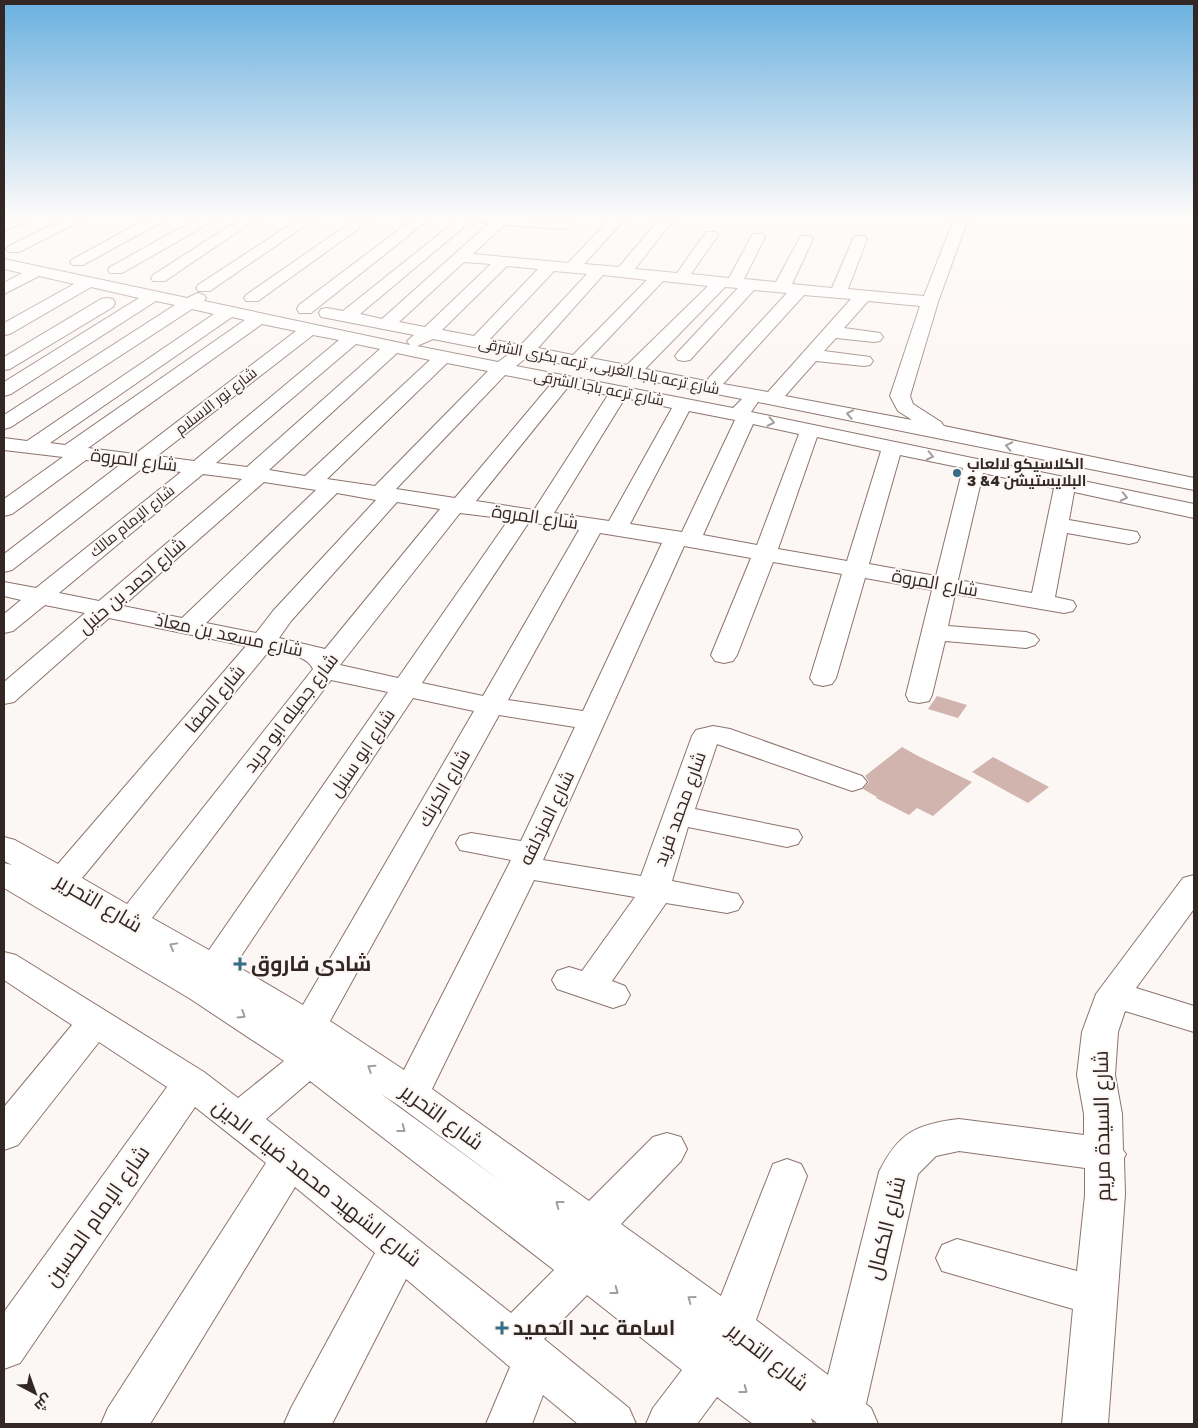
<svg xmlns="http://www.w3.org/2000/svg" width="1198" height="1428" font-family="'Golos Text',Cairo,sans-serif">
<rect width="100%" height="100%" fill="#fcf6f4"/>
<g fill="#d0b4ad">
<path d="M937,696L967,705L958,718L928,709Z"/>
<path d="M902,747L918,756L972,782L933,816L917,808L909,815L876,798L877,797L863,789L869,782L865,776Z"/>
<path d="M993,757L1049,787L1028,803L972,772Z"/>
</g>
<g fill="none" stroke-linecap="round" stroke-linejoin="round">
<defs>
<g id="minor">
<path d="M16,216H34L32,219L4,231V222Z"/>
<path d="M69,216H86L84,219L19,252H9L6,249L9,246Z"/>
<path d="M152,216H169L167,219L83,265H73L70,262L73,259Z"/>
<path d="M202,216H219L217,219L122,273H110L108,270L110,267Z"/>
<path d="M245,216H261L165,281H153L151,278L153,275Z"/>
<path d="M303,216H319L210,291H198L196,288L198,285Z"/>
<path d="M360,216H376L258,301H246L244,298L246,295Z"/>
<path d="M417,216H433L311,313H299L297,309L299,305Z"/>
<path d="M462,216H477L360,314L382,319L488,224L479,222L477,219L480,216L562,221L567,222L569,225L567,228L562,229L504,225L473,254L568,263L613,216H628L584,264L619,267L662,216H676L635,269L677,273L706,232H716L718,235L691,274L729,278L751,237L753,234H763L765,237L744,279L776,282L799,239L801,236H811L813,239L792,284L832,288L853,239L855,236H865L867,239L848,289L924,296L955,216H969L938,302L910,396L913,404L941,422L944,426L1194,478V490L758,402L751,412L1194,504V518L1074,492L1069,520L1137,532L1140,537L1137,542L1129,544L1067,533L1055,597L1073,601L1076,606L1073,611L1064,613L955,594L948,626L1026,632L1035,635L1039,640L1035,645L1026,648L945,641L932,695L929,701L919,703L909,701L906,695L932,590L865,578L836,678L832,684L823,686L814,684L810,678L842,574L773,562L737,655L733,661L724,663L715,661L711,655L751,558L684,546L543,860L641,876L692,736L696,730L713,726L730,729L862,776L867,782L862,788L852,791L717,744L695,809L798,830L802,837L798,844L787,847L688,827L672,881L738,894L743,902L738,910L727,913L666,903L612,981L625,986L630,995L625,1004L613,1008L557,989L552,980L557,971L569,967L582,971L635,897L534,880L432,1089L589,1201L653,1137L667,1133L681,1137L687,1149L681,1161L621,1224L721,1296L773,1164L787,1159L801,1164L807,1176L756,1320L828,1375L879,1172C898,1133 916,1124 959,1119L1084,1135V1114L1077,1075L1082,1032L1096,994L1183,878L1194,875V909L1136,988L1194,1006V1032L1125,1011L1118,1032L1115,1075L1122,1114L1123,1150L1126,1154L1124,1158L1125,1195L1108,1424H1062L1073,1309L942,1271L936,1258L942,1245L957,1239L1077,1271L1085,1195V1168L959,1151L936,1156L918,1174L866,1404L871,1408L878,1424H818L811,1418L813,1424H753L717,1397L697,1424H646L653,1408L682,1370L587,1295L544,1339L629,1408L636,1424H578L543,1395L532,1424H486L510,1367L406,1279L332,1424H284L291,1408L375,1253L295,1187L150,1424H101L108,1408L266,1163L195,1107L20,1363L4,1369V1312L167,1087L99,1042L18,1145L4,1150V1107L72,1025L4,980V952L16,955L204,1072L238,1098L284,1061L189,998L4,888V863L12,865L4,861V837L15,840L58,864L246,646L109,618L14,702L4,704V682L85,613L45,605L13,631L4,633V614L21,600L4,596V582L36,588L181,472L144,467L12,570L4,572V554L121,464L86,460L12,514L4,516V499L63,457L4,450V438L27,441L214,314L192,309L11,427L4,429V415L175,305L156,301L11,394L4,396V382L139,298L91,287L10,334L4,335V323L74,284L39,276L4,294V283L22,273L4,269V259L187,298L198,293L204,295L206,298L204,301L410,345L407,341L414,335L327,318L321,317L319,313L321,309L327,308L343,311ZM464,262L491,264L425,327L399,322ZM507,266L538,269L474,336L442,330ZM554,271L587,274L521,345L490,339ZM603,275L647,280L573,355L538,348ZM663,281L708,286L627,365L590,358ZM725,287L738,288L678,352L675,356L678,360L684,361L690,360L754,290L787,293L706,381L645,369ZM804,295L851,299L768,392L723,384ZM868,301L920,306L890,396L898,411L912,420L785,396L816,361L864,366L870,365L873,361L870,357L824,351L836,338L874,342L880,341L883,337L880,333L844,328ZM232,317L245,320L65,445L50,443ZM262,324L296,331L135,454L88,448ZM313,335L339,340L194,461L157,456ZM433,339L509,354L498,362L417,346ZM356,344L380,349L247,467L216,463ZM397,353L430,360L305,476L269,470ZM527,357L742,399L733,408L516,366ZM447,363L488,371L375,486L327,479ZM505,375L551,384L455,498L396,489ZM568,387L608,395L534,510L476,501ZM625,398L672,408L609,521L554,513ZM689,411L735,420L682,532L630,524ZM753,424L799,434L757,545L703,535ZM817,437L881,451L847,561L778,549ZM900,455L963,468L936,576L869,564ZM983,473L1054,488L1032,593L958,580ZM203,474L242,479L99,601L59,593ZM264,482L316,490L182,618L123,606ZM337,493L376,500L273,611L256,633L206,623ZM397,502L440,509L325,649L279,638L291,621ZM460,513L509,519L398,678L340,665ZM529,522L579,530L483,696L422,683ZM600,533L662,543L583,711L508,700ZM269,651C283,654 306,654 313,669L127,904L82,878ZM331,680L388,692L209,950L152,918ZM413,698L474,711L303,1005L235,965ZM499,715L575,727L521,841L471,833L460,836L456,843L460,850L511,860L404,1070L330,1021ZM310,1081L554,1270L511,1313L266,1119ZM381,1094L398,1105L502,1182Z"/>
<path d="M107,298L113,299L115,303L113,307L10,369L4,370V357L101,299Z"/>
</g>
</defs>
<use href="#minor" stroke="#8d736d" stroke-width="2"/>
<use href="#minor" fill="#fff" fill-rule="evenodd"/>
</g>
<defs><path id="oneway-chevron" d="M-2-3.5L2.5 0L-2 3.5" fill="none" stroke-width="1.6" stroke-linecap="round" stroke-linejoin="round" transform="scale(1.25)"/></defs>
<g stroke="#a39e9c">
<use href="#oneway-chevron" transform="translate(850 414) rotate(-169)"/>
<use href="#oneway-chevron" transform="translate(771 422) rotate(12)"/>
<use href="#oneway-chevron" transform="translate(1009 446) rotate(-168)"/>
<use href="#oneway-chevron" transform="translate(930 456) rotate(12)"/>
<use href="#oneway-chevron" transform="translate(1124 497) rotate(12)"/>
<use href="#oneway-chevron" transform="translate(173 946) rotate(-151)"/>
<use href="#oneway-chevron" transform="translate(242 1015) rotate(32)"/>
<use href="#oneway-chevron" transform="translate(371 1068) rotate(-147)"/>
<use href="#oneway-chevron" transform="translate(402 1129) rotate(37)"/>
<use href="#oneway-chevron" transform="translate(559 1204) rotate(-143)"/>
<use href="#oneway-chevron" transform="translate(615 1291) rotate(37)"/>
<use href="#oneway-chevron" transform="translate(691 1299) rotate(-144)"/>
<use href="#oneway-chevron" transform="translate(744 1390) rotate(37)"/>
</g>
<linearGradient id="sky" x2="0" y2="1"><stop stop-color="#69b0df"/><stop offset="0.52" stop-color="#fefbfa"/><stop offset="1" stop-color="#fefbfa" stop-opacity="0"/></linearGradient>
<rect width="1198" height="416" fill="url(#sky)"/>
<g fill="#336d86" stroke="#fcf6f4" stroke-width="2">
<circle cx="957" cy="473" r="5"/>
<path d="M237.5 956.5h5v5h5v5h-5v5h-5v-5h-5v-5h5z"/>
<path d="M499.5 1320.5h5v5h5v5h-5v5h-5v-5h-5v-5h5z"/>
</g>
<g text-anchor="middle" stroke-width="4" stroke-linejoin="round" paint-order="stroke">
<g font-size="15" fill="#322724" stroke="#fcf6f4">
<text transform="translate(599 366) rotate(11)" y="5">شارع ترعه باجا الغربى, ترعه بكرى الشرقى</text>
<text transform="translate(599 388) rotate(11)" y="5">شارع ترعه باجا الشرقى</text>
<text transform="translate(216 401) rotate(-38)" y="5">شارع نور الاسلام</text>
<text transform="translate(132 521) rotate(-39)" y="5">شارع الإمام مالك</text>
</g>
<g font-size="15" font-weight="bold" fill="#322724" stroke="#fcf6f4" text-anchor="start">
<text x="967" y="469">الكلاسيكو لالعاب<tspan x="967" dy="17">البلايستيشن 4&amp; 3</tspan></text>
</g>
<g font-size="18" fill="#322724" stroke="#fcf6f4">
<text transform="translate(134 460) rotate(7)" y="6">شارع المروة</text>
<text transform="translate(535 517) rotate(8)" y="6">شارع المروة</text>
<text transform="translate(935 583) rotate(10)" y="6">شارع المروة</text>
<text transform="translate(132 586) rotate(-41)" y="6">شارع احمد بن حنبل</text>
<text transform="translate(229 635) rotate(12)" y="6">شارع مسعد بن معاذ</text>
<text transform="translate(215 699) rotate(-50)" y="6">شارع الصفا</text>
<text transform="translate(291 713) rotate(-53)" y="6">شارع جميله ابو حريد</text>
<text transform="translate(362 753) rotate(-56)" y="6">شارع ابو سنبل</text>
<text transform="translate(444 788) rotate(-60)" y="6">شارع الكرنك</text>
<text transform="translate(680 809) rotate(-70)" y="6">شارع محمد فريد</text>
<text transform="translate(547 818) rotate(-64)" y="6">شارع المزدلفه</text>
</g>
<g font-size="21" fill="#322724" stroke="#fcf6f4">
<text transform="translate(99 903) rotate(30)" y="7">شارع التحرير</text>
<text transform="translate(442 1117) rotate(36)" y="7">شارع التحرير</text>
<text transform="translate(1102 1126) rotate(-91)" y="7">شارع السيدة مريم</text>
<text transform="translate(317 1183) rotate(38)" y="7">شارع الشهيد محمد ضياء الدين</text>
<text transform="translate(97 1216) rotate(-55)" y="7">شارع الإمام الحسين</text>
<text transform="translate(886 1228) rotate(-76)" y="7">شارع الكمال</text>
<text transform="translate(768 1357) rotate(38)" y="7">شارع التحرير</text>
</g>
<g font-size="21" font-weight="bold" fill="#322724" stroke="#fcf6f4" text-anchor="start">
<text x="251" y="971">شادى فاروق</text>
<text x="513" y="1335">اسامة عبد الحميد</text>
</g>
</g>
<rect width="1198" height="1428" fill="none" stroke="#322724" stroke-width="10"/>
<g transform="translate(35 1393) rotate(139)" stroke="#fcf6f4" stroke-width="4" paint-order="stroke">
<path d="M0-4L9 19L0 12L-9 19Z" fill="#322724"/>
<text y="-8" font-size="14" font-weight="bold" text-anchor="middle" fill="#322724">ش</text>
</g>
</svg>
